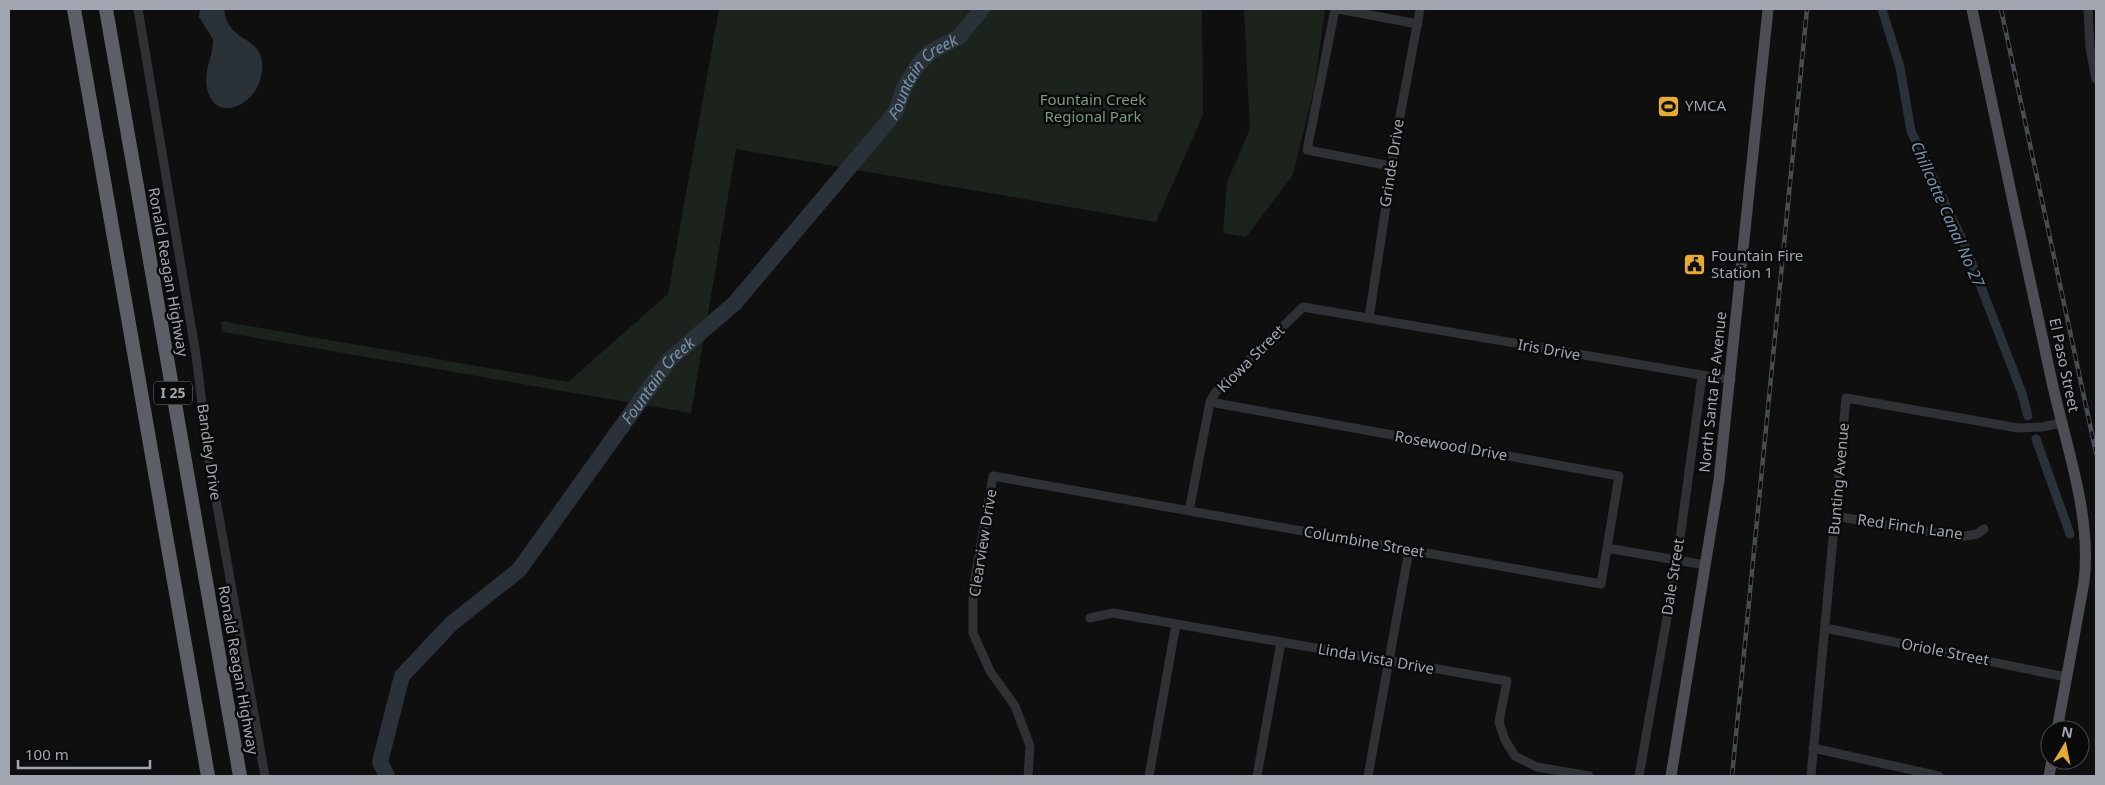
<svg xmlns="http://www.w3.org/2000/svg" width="2105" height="785" font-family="'Noto Sans',sans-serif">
<rect width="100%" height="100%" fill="#0f0f10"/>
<g fill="#1c231d">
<path d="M719,9H1202L1203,115L1156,222L736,149L691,413L222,332L221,321L568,382L668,294Z"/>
<path d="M1244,9H1325L1314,89L1293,175L1246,237L1223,233L1227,182L1250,129Z"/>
</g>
<path fill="#2a3138" d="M200,9H224C228,43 259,35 262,62C266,103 215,128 207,88C203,71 214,55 213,39L199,17Z"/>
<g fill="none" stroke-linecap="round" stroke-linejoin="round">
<g stroke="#2a3138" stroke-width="9">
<path d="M1882,9L1900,67L1911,131L1966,248L2022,393L2028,416"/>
<path d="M2036,439L2070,534"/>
</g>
<path stroke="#2a3138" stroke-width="16" id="s1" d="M387,776L380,762L402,676L451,624L519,570L670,359L735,303L895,113L905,86L917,66L930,52L959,37L982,9"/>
<g stroke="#303135" stroke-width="9">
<path d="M138,9L196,355L209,460L265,776"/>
<path d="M1335,9L1307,150L1391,166"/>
<path d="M1338,9L1418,24"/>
<path d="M2088,9L2090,48L2096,79"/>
<path d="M1369,318L1398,127L1420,9"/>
<path d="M1189,511L1210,402L1215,393L1303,307L1731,380"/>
<path d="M1835,516L1959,537L1977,534L1984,529"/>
<path d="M1607,548L1705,565"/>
<path d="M1090,618L1113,613L1507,681L1499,722L1505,740L1515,756L1537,767L1589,776"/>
<path d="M1825,628L2066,677"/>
<path d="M1813,748L1939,776"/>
<path d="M1028,776L1030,746L1015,706L990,671L973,633V589L993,476L1601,584L1619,476L1210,402"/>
<path d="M1149,776L1176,624"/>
<path d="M1257,776L1281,642"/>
<path d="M1368,776L1409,550"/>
<path d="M1639,776L1677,561L1702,376"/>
<path d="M1811,776L1846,398L2018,428L2042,427L2061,423"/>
</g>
<g stroke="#4d4e54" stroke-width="11">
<path d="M1972,9C1998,133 2025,258 2052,382C2066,447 2092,515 2084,582L2057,730"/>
<path d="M1671,776L1719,480L1768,9"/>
<path d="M2049,776L2052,760"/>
</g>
<g stroke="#5d5f66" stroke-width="14">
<path d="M74,9L208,776"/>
<path d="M106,9L240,776"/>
</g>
<defs>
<g id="rail">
<path d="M2001,9L2096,453"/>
<path d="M1732,776L1807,9"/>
</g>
</defs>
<use href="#rail" stroke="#4a4b50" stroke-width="4.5"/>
<use href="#rail" stroke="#0a0a0b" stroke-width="2.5" stroke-dasharray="8" stroke-linecap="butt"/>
</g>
<defs>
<symbol id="stadium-square" viewBox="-11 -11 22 22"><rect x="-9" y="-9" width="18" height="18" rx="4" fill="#e5ab32" stroke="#0a0a0b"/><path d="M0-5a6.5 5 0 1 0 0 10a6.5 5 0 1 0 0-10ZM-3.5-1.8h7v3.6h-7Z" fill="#111"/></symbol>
<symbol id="civic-square" viewBox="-11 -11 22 22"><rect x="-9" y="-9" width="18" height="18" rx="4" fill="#e5ab32" stroke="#0a0a0b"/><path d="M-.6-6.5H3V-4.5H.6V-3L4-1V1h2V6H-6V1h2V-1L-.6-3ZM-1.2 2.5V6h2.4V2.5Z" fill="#111"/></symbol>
</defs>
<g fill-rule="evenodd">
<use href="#stadium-square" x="1656" y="94" width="25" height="25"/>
<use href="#civic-square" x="1682" y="252" width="25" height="25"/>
</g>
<g text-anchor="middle" stroke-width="5" stroke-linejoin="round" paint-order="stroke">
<rect fill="#0a0a0b" stroke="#74777e" stroke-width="1" x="154" y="381.5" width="38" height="23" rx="4"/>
<g font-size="14" font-weight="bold" fill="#a1a6b0">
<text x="173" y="398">I 25</text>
</g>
<g font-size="15" fill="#799b7b" stroke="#0a0a0b">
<text x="1093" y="105">Fountain Creek<tspan x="1093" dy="17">Regional Park</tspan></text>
</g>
<g font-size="15" fill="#a1a6b0" stroke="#0a0a0b" text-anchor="start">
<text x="1685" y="111">YMCA</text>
<text x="1711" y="261">Fountain Fire<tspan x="1711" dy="17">Station 1</tspan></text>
</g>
<g font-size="15" fill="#a1a6b0" stroke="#0a0a0b">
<text transform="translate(1392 163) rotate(-81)" y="5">Grinde Drive</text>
<text transform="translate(168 272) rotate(80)" y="5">Ronald Reagan Highway</text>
<text transform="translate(1549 350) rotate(10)" y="5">Iris Drive</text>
<text transform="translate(1251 359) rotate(-45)" y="5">Kiowa Street</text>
<text transform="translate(2064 365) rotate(78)" y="5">El Paso Street</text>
<text transform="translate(1713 392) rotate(-84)" y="5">North Santa Fe Avenue</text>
<text transform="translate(1451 446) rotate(10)" y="5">Rosewood Drive</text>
<text transform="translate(209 452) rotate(82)" y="5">Bandley Drive</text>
<text transform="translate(1839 479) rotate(-85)" y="5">Bunting Avenue</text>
<text transform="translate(1910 527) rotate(8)" y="5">Red Finch Lane</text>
<text transform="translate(1364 542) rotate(10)" y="5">Columbine Street</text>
<text transform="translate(983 543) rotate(-81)" y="5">Clearview Drive</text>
<text transform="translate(1673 577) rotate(-81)" y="5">Dale Street</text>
<text transform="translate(1945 652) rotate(11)" y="5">Oriole Street</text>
<text transform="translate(1376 659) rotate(10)" y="5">Linda Vista Drive</text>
<text transform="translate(238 670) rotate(80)" y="5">Ronald Reagan Highway</text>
</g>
<g font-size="16" font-style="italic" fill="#7993aa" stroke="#0a0a0b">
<text dy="6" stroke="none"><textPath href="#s1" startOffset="904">Fountain Creek</textPath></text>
<text transform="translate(1948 214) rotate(66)" y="6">Chillcotte Canal No 27</text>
<text dy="6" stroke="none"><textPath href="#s1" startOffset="498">Fountain Creek</textPath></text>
</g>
</g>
<rect width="2105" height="785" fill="none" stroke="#a1a6b0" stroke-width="20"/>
<g transform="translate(2065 745) rotate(10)"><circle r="24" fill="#0a0a0b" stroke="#46484d"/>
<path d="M0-4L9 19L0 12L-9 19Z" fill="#e5ab32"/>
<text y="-8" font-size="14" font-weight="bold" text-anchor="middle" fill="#a1a6b0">N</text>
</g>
<path d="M18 760v8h132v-8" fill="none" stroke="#a1a6b0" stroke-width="2.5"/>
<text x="25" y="760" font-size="15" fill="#a1a6b0" stroke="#0a0a0b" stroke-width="4" paint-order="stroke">100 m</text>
</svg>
